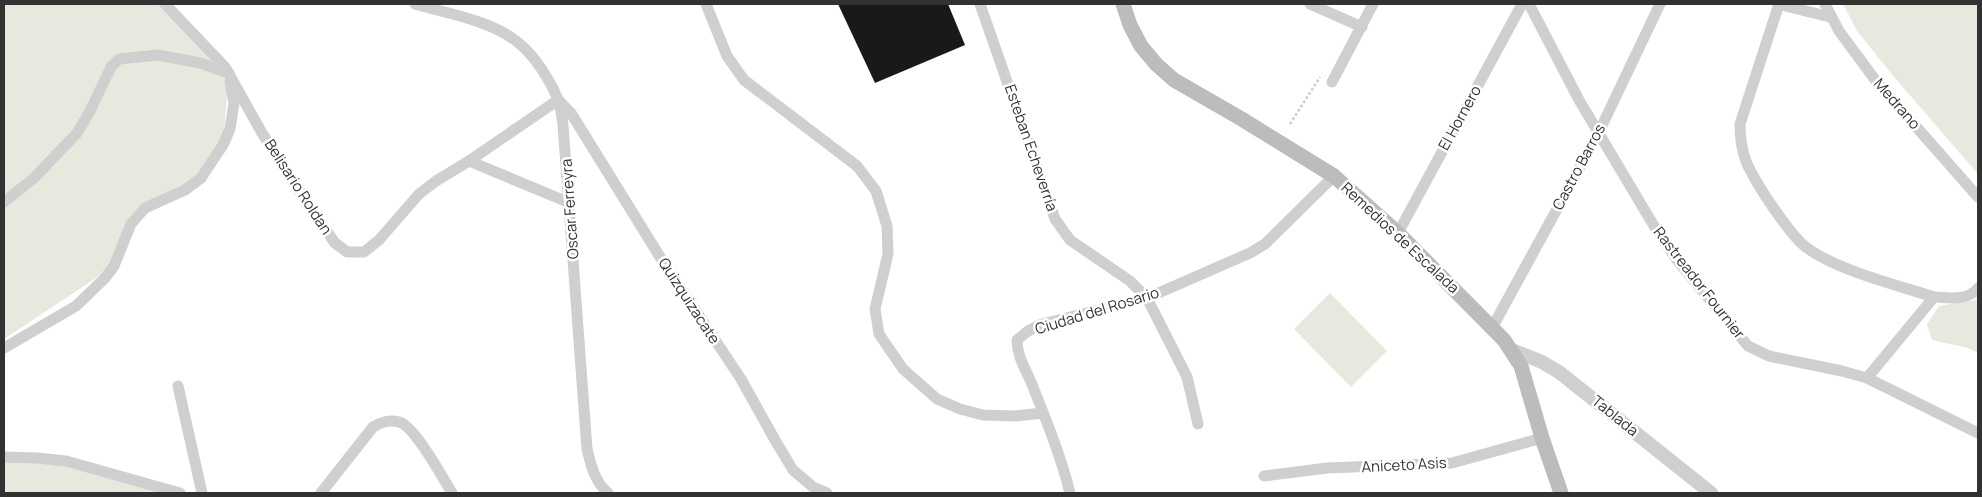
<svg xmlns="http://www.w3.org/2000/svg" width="1982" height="497" font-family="Manrope,sans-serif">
<rect width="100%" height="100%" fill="#fff"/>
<g fill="#e6eade">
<path d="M4,4H165L229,73L223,145L185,190L145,209L114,266L4,339Z"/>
<path d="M1843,4H1978V174L1895,78L1857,31Z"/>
<path d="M1330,293L1387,351L1351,387L1294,329Z"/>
<path d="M1978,298V353L1968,348L1932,340L1927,324L1939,306L1976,300Z"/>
<path d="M4,456L37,458L180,493H4Z"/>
</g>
<path fill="#191919" d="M838,4H948L965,45L875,83Z"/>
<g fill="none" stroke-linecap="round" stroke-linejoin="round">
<path stroke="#c9c9c9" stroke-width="2.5" stroke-dasharray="2.5 2.5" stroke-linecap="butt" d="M1290,124L1320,77"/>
<g stroke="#cfcfcf" stroke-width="11">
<path d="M165,4L225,67L262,133L310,207L335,243L347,252H364L379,240L419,194L436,181L469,161L570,203"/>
<path d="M415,4C445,13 487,20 512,38C533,52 548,77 558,99C561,107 562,117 563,125L587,449C591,466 595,482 608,493"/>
<path d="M706,4L727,56L744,80L857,166L876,191L887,226L888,254L875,309L879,334L903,369L937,399L960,409L983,415L1015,416L1043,413"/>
<path d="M980,4L1055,219L1070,240L1130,281L1147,298L1187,377L1198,424"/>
<path d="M1310,4L1362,27"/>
<path d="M1529,4L1579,100L1654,226L1677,260L1748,346L1769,356L1842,371L1867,378L1978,433"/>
<path d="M1778,4L1830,17"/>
<path d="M1779,4L1740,124C1740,157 1749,170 1766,197C1777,213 1787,229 1801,243C1828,268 1897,285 1934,297"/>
<path d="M1825,4L1839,31L1876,81L1978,197"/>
<path d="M1332,82L1373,4"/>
<path d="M469,161L558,100L571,113L660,257L741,379L775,440L793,470L813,487L827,493"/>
<path d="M4,202L34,178L77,133L90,111L111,67L119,59L158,55L200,63L229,73"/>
<path d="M1398,233L1522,4"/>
<path d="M1492,328L1598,134L1660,4"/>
<path d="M4,348L76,306L105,278L114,266L131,224L145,208L185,190L201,178L223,145L230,129L234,103L230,82"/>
<path d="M1867,378L1934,297C1949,298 1968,301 1978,288"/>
<path d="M178,386L202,493"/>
<path d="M4,457L37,458L66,461L180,493"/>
<path d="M1264,476L1327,468L1452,463L1542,438"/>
<path d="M321,493L373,427C381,422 389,419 399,422C414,425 443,478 452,493"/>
<path d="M1070,493C1061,457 1047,422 1033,387C1027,371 1017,358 1017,340L1028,331L1042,324L1147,298L1250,253L1265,244L1334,176"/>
</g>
<path stroke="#cfcfcf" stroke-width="14" d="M1512,350L1542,362L1559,372L1711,493"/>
<path stroke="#bcbcbc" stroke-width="15" d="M1123,4L1130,25L1141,46L1156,64L1174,80L1240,118L1334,176L1398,233L1504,340L1521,366L1542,438L1561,493"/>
</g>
<g text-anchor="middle" stroke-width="5" stroke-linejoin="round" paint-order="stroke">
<g font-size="15" fill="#323232" stroke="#fff">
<text transform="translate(1897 104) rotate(49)" y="5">Medrano</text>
<text transform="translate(1460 118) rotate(-61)" y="5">El Hornero</text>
<text transform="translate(1031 148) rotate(71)" y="5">Esteban Echeverría</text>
<text transform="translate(1579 167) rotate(-62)" y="5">Castro Barros</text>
<text transform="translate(298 187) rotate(57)" y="5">Belisario Roldan</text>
<text transform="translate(570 209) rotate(-94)" y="5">Oscar Ferreyra</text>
<text transform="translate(1400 238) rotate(43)" y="5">Remedios de Escalada</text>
<text transform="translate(1699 283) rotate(52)" y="5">Rastreador Fournier</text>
<text transform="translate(689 301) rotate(57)" y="5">Quizquizacate</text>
<text transform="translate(1097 311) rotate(-17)" y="5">Ciudad del Rosario</text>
<text transform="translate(1615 416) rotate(39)" y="5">Tablada</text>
<text transform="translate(1404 465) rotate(-3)" y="5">Aniceto Asis</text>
</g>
</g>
<rect width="1982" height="497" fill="none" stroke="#323232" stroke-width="10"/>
</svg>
